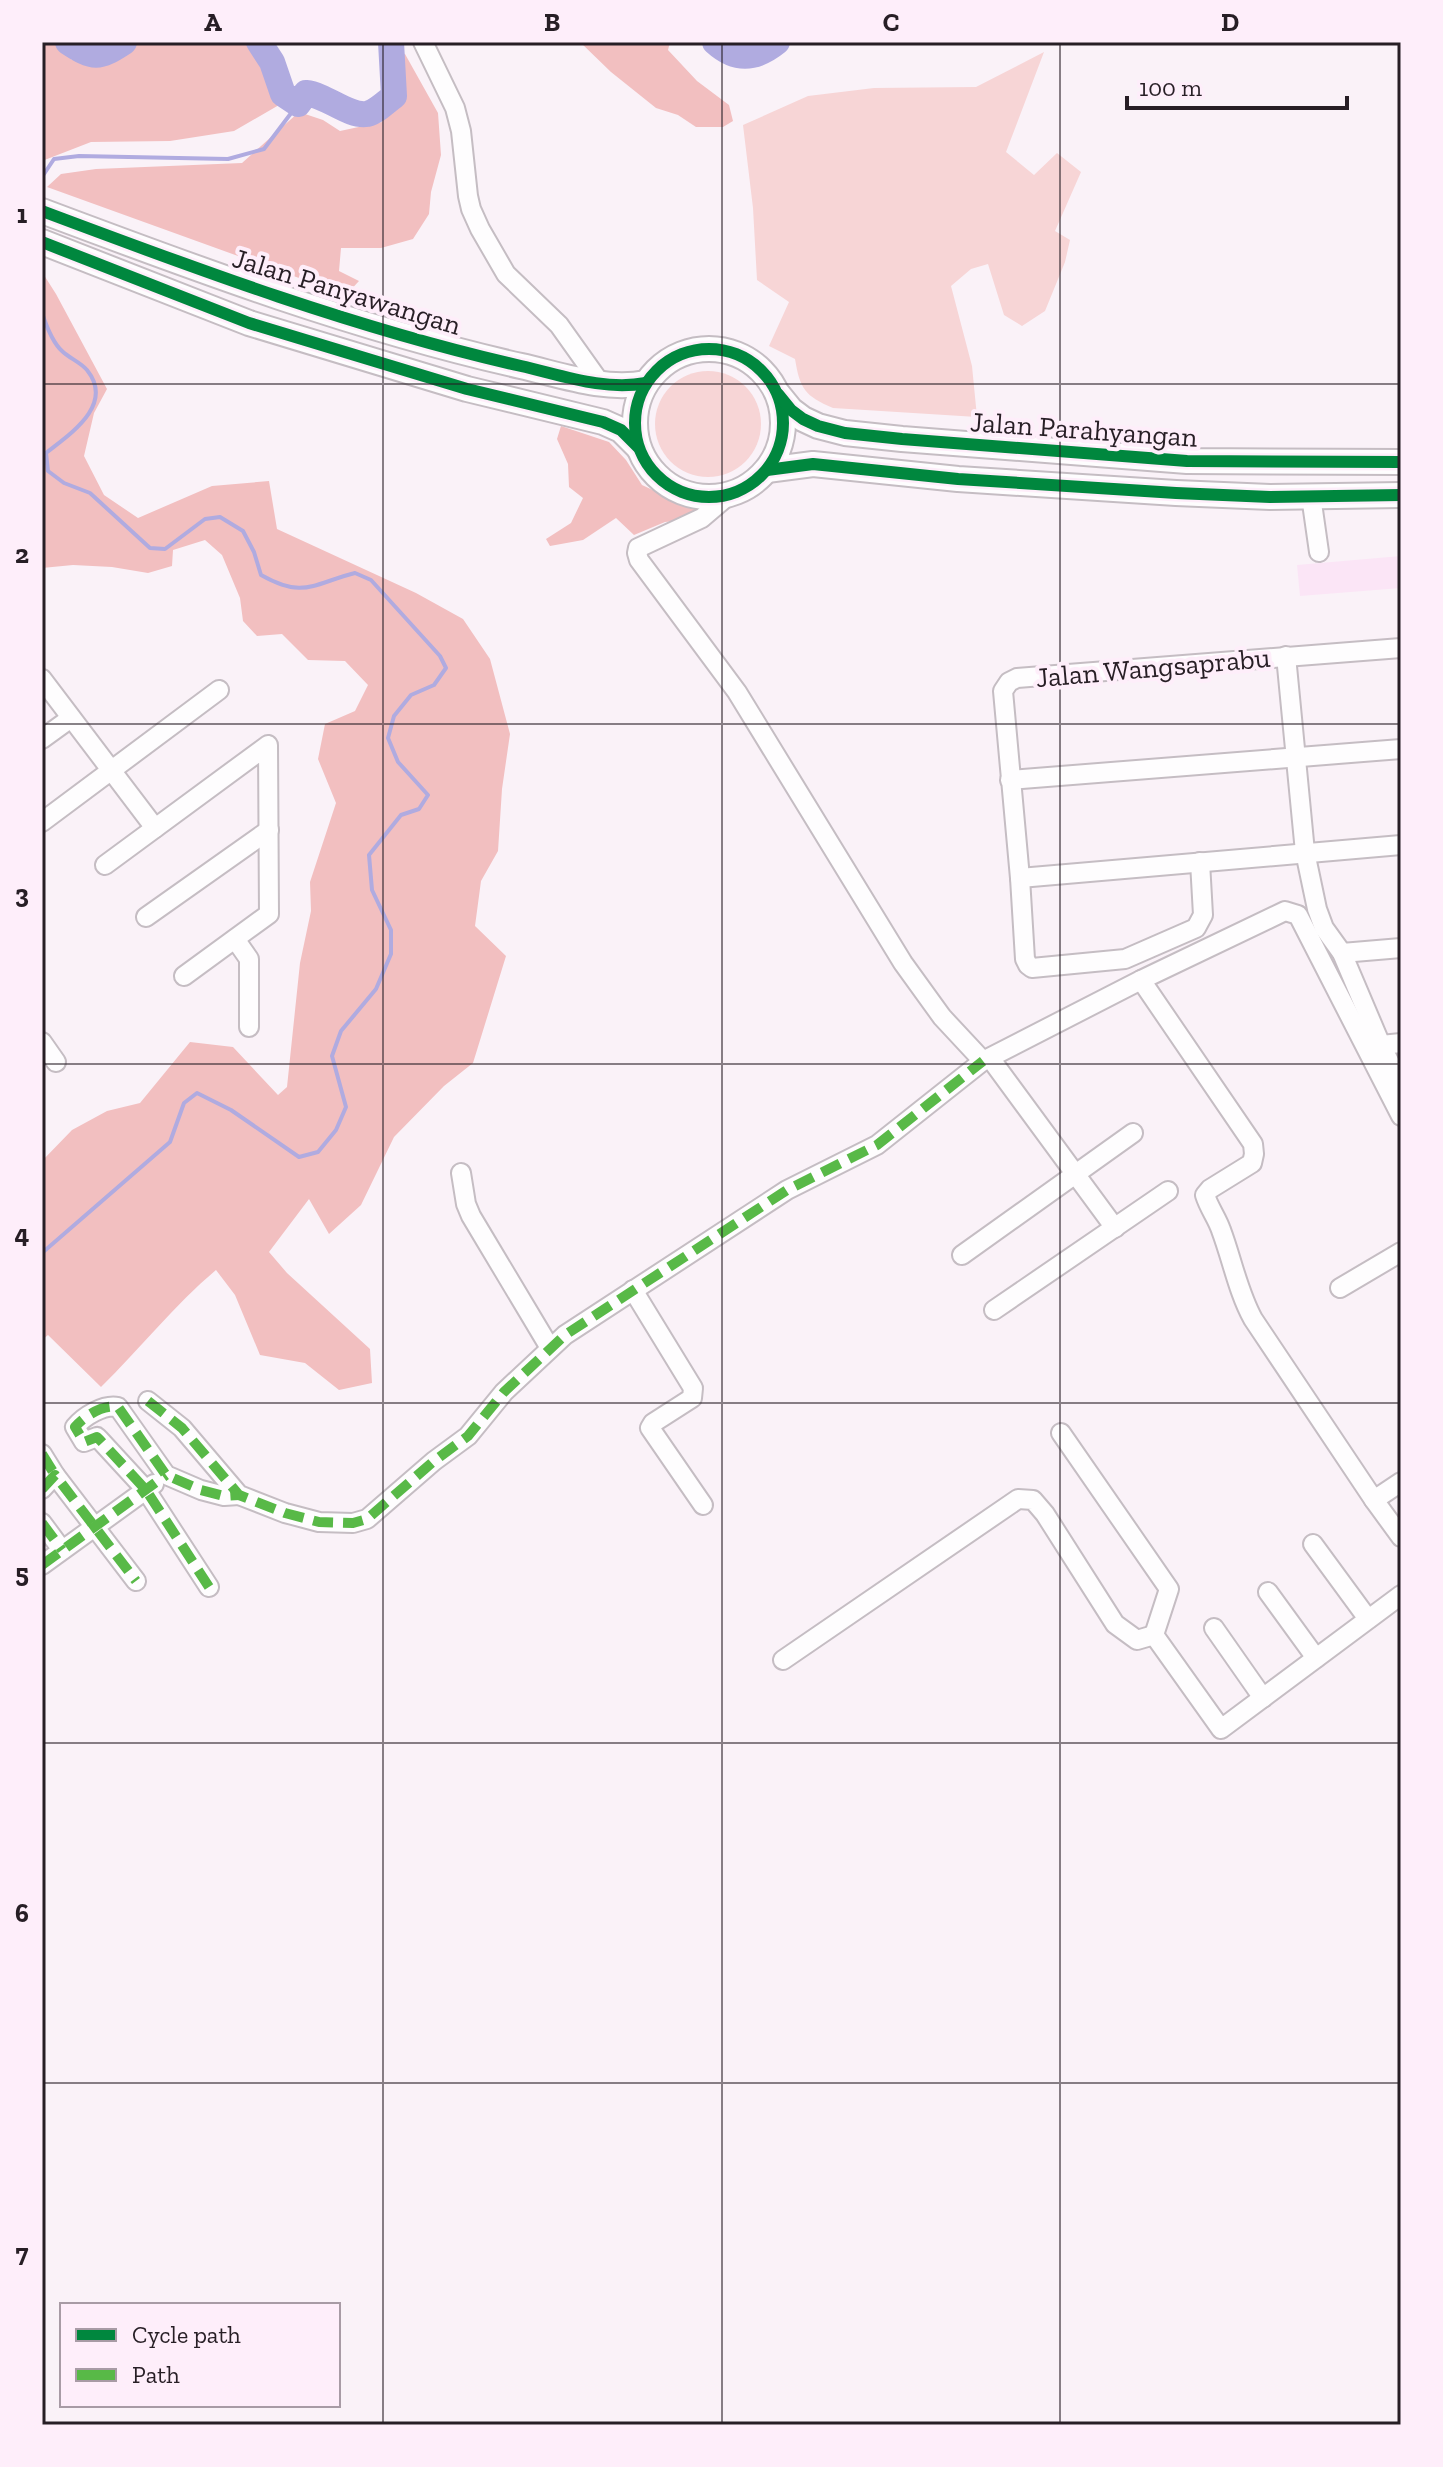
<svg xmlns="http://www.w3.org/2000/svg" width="1443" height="2467" font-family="'Zilla Slab',serif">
<rect width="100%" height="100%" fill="#faf2f8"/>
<path fill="#fbe5f6" d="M1401,556V588L1300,596L1297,565Z"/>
<g fill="#f7d5d6">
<path d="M1044,52L1006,152L1034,175L1057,153L1081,172L1055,231L1070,240L1065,262L1045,311L1022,326L1004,315L988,264L971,269L951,286L972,366L977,417L833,408C805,396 800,389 795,359L769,346L789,302L757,280L753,208L743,125L808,96L874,88L976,87Z"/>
<circle cx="708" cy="424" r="53"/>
</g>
<g fill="#f2bfc0">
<path d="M42,42H59L72,60L106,53L126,42H266L279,105L234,131L170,141L91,142L42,161Z"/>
<path d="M580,42H670L668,50L697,81L729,105L733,121L723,127H696L678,115L656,108L611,72Z"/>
<path d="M399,52L405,54L438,113L441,155L431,192L429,214L413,239L381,248H341L339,271L359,281L346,295L47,187L61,174L96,169L242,163L299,112L323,120L340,131L382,122L400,89Z"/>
<path d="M42,272L56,294L107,389L94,413L84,456L104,495L138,518L212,486L269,481L277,529L416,593L463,619L490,659L510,734L502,789L498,851L481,881L475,926L506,956L473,1063L444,1086L394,1137L361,1205L329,1234L309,1199L269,1252L287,1273L370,1349L372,1383L339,1390L305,1363L260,1355L235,1295L216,1270C174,1305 140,1349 101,1387L48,1335L42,1340V1161L72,1130L107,1111L140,1103L190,1042L233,1047L278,1095L287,1087L300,963L311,911L310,882L336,803L318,759L325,724L355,711L368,685L345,661L308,660L282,634L257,636L243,621L240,598L222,555L205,540L173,550L172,566L148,573L112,567L73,565L42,568Z"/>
<path d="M561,426L609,442L626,460L642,485L672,499L702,508L685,520L665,522L634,535L616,518L583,540L550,546L546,539L571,523L583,498L569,487L568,464L557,439Z"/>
</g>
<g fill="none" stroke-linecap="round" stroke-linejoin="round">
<g stroke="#b0abe0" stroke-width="4">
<path d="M42,177L54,159L79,156L228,159L264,149L298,104"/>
<path d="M42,313C46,325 52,342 62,351C69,358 80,362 87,370C115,405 70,434 46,453L48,471L64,483L90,493L150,548L165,549L205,519L220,517L243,531L254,552L261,575C304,599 312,584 355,573L371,580L440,656L446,668L434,685L411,695L394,716L388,738L398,762L428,795L419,809L401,815L369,855L372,890L391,930V954L376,989L341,1031L332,1056L346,1107L336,1130L318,1152L299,1157L231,1110L197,1093L184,1103L170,1142L42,1253"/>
</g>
<g stroke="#b0abe0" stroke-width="26">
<path d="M68,42C94,59 98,59 124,42"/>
<path d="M259,42L272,62L283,94L298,104L306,93C326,95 349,117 367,114C376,112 386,102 394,96L391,42"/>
<path d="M715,42C736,61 756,59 777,42"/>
</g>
<defs>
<g id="minor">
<path d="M423,42L455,108L461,131L468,196L471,209L480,229L506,274L559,325L601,384"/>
<path d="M730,494L702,518L638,548L637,553L639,560L737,692L903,963L942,1017L983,1061L1141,980L1285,911L1298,915L1401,1116"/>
<path d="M1311,496L1319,552"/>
<path d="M1286,656L1305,852L1317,909L1324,928L1342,953L1381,1045L1401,1085"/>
<path d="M42,679L155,828"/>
<path d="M42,739L71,718"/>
<path d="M1010,780L1401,749"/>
<path d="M42,822L219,690"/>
<path d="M1200,862L1203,915L1196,928L1125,959L1032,968L1028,965L1025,959L1020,878L1003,691L1009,682L1017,678L1401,648"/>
<path d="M105,865L268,745L269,914L184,976"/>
<path d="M1020,878L1401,845"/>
<path d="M146,917L269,830"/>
<path d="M235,939L249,959V1027"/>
<path d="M1342,953L1401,948"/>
<path d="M1141,980L1253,1144L1254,1154L1252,1163L1210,1189L1205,1195C1209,1208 1217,1218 1221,1230C1232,1259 1238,1292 1253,1319L1374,1500L1401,1482"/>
<path d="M42,1042L56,1062"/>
<path d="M1381,1045L1401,1043"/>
<path d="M990,1058L1115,1228"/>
<path d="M461,1173L466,1204L471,1216L550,1348"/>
<path d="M962,1255L1133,1133"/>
<path d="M1340,1288L1401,1252"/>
<path d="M633,1290L693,1388L692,1398L653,1423L650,1428L703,1505"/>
<path d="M994,1310L1168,1191"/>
<path d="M148,1401L182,1428L239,1495L285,1513L319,1522L353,1523L367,1519L434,1461L468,1436L504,1392L565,1335L787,1190L877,1145L983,1061"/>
<path d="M1061,1433L1169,1589L1154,1635L1221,1729L1401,1595"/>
<path d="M42,1454L55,1475"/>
<path d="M42,1489L55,1475L136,1581"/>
<path d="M1374,1500L1401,1537"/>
<path d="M42,1523L62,1550"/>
<path d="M1313,1544L1368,1619"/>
<path d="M42,1565L154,1484"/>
<path d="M209,1587L146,1490L99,1439L97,1437L84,1442L75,1427C84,1416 104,1404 118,1407L166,1475L201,1490L224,1496L239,1495"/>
<path d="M1268,1592L1316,1658"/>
<path d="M1214,1628L1263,1698"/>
<path d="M783,1660L1018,1499L1033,1500L1045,1514L1115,1624L1137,1640L1154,1635"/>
</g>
<g id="secondary">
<path d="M42,211C199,270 357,329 521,366C561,375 604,391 646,383"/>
<path d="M42,242L249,323L467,389L603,422L621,430L638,447"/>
<circle cx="709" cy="423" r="74"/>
<path d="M778,394L791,410L803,419L818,426L845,433L902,439L1187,461L1401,462"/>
<path d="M767,470L813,464L958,479L1176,493L1270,497L1401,495"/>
</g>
</defs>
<use href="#minor" stroke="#c5bdc3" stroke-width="22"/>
<use href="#secondary" stroke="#c5bdc3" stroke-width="28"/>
<use href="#minor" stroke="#fefdfe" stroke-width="18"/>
<use href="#secondary" stroke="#fefdfe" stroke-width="24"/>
<g stroke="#58b947" stroke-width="10" stroke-dasharray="20 10" stroke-linecap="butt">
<path d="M148,1401L182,1428L239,1495L285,1513L319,1522L353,1523L367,1519L434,1461L468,1436L504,1392L565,1335L787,1190L877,1145L983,1061"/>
<path d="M42,1454L55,1475"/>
<path d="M42,1489L55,1475L136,1581"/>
<path d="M42,1523L62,1550"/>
<path d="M42,1565L166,1475"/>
<path d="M209,1587L146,1490L99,1439L97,1437L84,1442L75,1427C84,1416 104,1404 118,1407L166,1475L201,1490L224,1496L239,1495"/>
</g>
<defs>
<g id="cycleway">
<path d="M42,211C199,270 357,329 521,366C561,375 604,391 646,383"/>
<path d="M42,242L249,323L467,389L603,422L621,430L638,447"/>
<circle cx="709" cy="423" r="74"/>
<path d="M778,394L791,410L803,419L818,426L845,433L902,439L1187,461L1401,462"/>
<path d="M767,470L813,464L958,479L1176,493L1270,497L1401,495"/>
</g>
</defs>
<use href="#cycleway" stroke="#feeefa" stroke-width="17"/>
<use href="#cycleway" stroke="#00873e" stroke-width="12"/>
</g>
<path fill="none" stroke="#271e25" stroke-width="2" stroke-opacity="0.55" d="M383,42V2425M722,42V2425M1060,42V2425M42,384H1401M42,724H1401M42,1064H1401M42,1403H1401M42,1743H1401M42,2083H1401"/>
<g text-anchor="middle" stroke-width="8" stroke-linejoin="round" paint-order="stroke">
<g font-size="28" fill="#271e25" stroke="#feeefa">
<text transform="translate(347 291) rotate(17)" y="10">Jalan Panyawangan</text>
<text transform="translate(1084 429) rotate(4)" y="10">Jalan Parahyangan</text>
<text transform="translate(1153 667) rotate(-5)" y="10">Jalan Wangsaprabu</text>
</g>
</g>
<rect width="1443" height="2467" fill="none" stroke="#feeefa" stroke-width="88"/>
<rect x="60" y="2303" width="280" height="104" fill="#feeefa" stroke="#a89ba5" stroke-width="2"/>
<rect x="76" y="2329" width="40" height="12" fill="#00873e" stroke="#a89ba5" stroke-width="2"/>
<text x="132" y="2343" font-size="24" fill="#271e25">Cycle path</text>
<rect x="76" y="2369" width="40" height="12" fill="#58b947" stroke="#a89ba5" stroke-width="2"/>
<text x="132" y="2383" font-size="24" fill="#271e25">Path</text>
<path d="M1127 96v12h220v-12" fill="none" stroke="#271e25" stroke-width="4"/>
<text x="1139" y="96" font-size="24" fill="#271e25" stroke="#feeefa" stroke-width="6" paint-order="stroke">100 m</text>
<rect x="44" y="44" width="1355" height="2379" fill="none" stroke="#271e25" stroke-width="3"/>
<g font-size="26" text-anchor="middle" font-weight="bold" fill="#271e25">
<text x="213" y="31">A</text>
<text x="552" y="31">B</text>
<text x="891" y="31">C</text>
<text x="1230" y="31">D</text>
<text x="22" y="223">1</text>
<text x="22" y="563">2</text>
<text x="22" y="903">3</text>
<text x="22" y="1243">4</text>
<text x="22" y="1582">5</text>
<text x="22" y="1922">6</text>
<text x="22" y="2262">7</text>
</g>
</svg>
